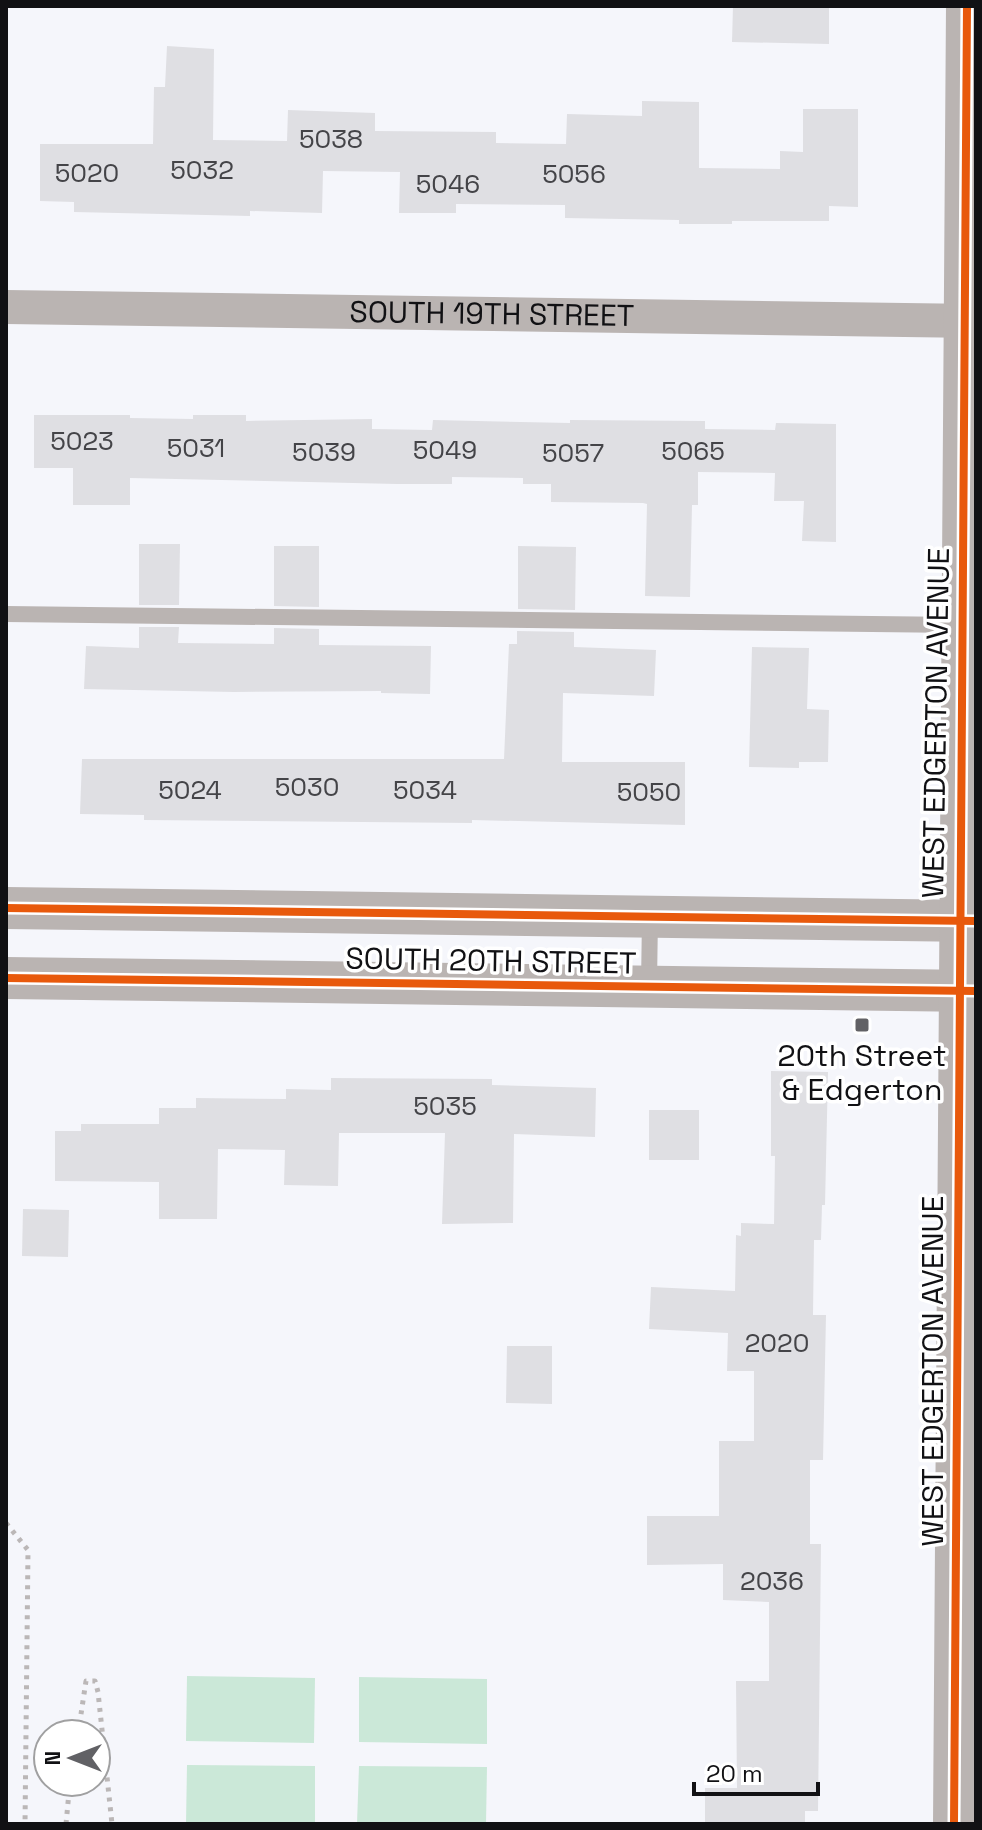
<svg xmlns="http://www.w3.org/2000/svg" width="982" height="1830" font-family="'Space Grotesk',sans-serif">
<rect width="100%" height="100%" fill="#f5f6fb"/>
<g fill="#cbe8d8">
<path d="M187,1676L315,1678L314,1743L186,1741Z"/>
<path d="M359,1677L487,1679V1744L359,1742Z"/>
<path d="M187,1765L315,1766V1824H186Z"/>
<path d="M359,1766L487,1767L486,1824H357Z"/>
</g>
<g fill="#dfdfe3">
<path d="M733,6H829V44L732,42Z"/>
<path d="M167,46L214,49L213,140L287,141L288,110L375,113V131L496,132V143L566,144L567,114L642,116V101L699,102V168L780,169V151L803,152V109H858V207L829,206V221H732V224H679V220L565,218V205L456,204V213H399L400,172L323,171L322,213L250,211V216L74,212V202L40,201V144H153L154,87H165Z"/>
<path d="M34,415H130V418L193,419V415H246V421L372,419V429L432,430L433,420L570,423V420L705,421V429L775,430L776,423L836,424V542L802,541L804,501H774L775,473L698,472V505H692L690,597L645,596L647,504L643,503L551,502V484H523V478L452,477V484H397L130,478V505H73V468H34Z"/>
<path d="M139,544H180L179,605H139Z"/>
<path d="M274,546H319V607L274,606Z"/>
<path d="M518,546L576,547L575,610L518,609Z"/>
<path d="M139,627H179L178,643L274,644V628L319,629V645L431,646L430,694L381,693V691L234,692L84,689L86,646L139,648Z"/>
<path d="M517,631L574,632V647L656,650L654,696L563,693L562,762H685V825L472,820V823L144,820V815L80,814L82,759H504L509,644H517Z"/>
<path d="M752,647L809,648L807,709L829,710L828,762H799V768L749,767Z"/>
<path d="M771,1071L828,1072L825,1205H822L821,1240H814L813,1315H826L823,1460H810V1544H821L818,1811H805V1824H705V1788H737L736,1681H769V1602L723,1600V1564L647,1565V1516H719V1441H754V1371H727L728,1333L649,1329L651,1287L735,1291L736,1235L741,1236V1223L774,1224L775,1156H771Z"/>
<path d="M331,1078L492,1079V1085L596,1088L595,1137L514,1134L513,1223L442,1224L445,1133H339L338,1186L284,1185L285,1150L218,1149L217,1219H159V1182L55,1181V1131H81V1124H159V1108H196V1098L286,1099V1089L331,1090Z"/>
<rect x="649" y="1110" width="50" height="50"/>
<path d="M23,1209L69,1210L68,1257L22,1256Z"/>
<path d="M507,1346H552V1404L506,1403Z"/>
</g>
<g fill="none" stroke-linecap="round" stroke-linejoin="round">
<g stroke="#bbb7b7" stroke-width="5" stroke-dasharray="4 6" stroke-linecap="butt">
<path d="M6,1523L28,1550L25,1824"/>
<path d="M78,1734L86,1681H95L98,1692L112,1824"/>
<path d="M66,1824L70,1782"/>
</g>
<g stroke="#bab4b2" stroke-width="16">
<path d="M6,614L960,625"/>
<path d="M649,985L650,916"/>
</g>
<path stroke="#bab4b2" stroke-width="34" id="s1" d="M6,307L976,321"/>
<g stroke="#bab4b2" stroke-width="42">
<path d="M6,908L976,921"/>
<path d="M6,978L976,991"/>
<path d="M954,1824L967,6"/>
</g>
<defs>
<g id="cycleway">
<path d="M6,908L976,921"/>
<path d="M6,978L976,991"/>
<path d="M954,1824L967,6"/>
</g>
</defs>
<use href="#cycleway" stroke="#fff" stroke-width="13"/>
<use href="#cycleway" stroke="#e8590c" stroke-width="8"/>
</g>
<rect fill="#616165" stroke="#fff" stroke-width="3" x="854" y="1017" width="16" height="16" rx="4"/>
<g text-anchor="middle" stroke-width="7" stroke-linejoin="round" paint-order="stroke">
<g font-size="26" fill="#444448">
<text x="331" y="148">5038</text>
<text x="202" y="179">5032</text>
<text x="87" y="182">5020</text>
<text x="574" y="183">5056</text>
<text x="448" y="193">5046</text>
<text x="82" y="450">5023</text>
<text x="196" y="457">5031</text>
<text x="445" y="459">5049</text>
<text x="693" y="460">5065</text>
<text x="324" y="461">5039</text>
<text x="573" y="462">5057</text>
<text x="307" y="796">5030</text>
<text x="190" y="799">5024</text>
<text x="425" y="799">5034</text>
<text x="649" y="801">5050</text>
<text x="445" y="1115">5035</text>
<text x="777" y="1352">2020</text>
<text x="772" y="1590">2036</text>
</g>
<g font-size="30" fill="#111114" stroke="#fff">
<text dy="10" stroke="none"><textPath href="#s1" startOffset="486">SOUTH 19TH STREET</textPath></text>
<text transform="translate(936 723) rotate(-89)" y="10">WEST EDGERTON AVENUE</text>
<text transform="translate(491 961) rotate(1)" y="10">SOUTH 20TH STREET</text>
<text transform="translate(933 1371) rotate(-90)" y="10">WEST EDGERTON AVENUE</text>
</g>
<g font-size="30" fill="#111114" stroke="#fff">
<text x="862" y="1066">20th Street<tspan x="862" dy="34">&amp; Edgerton</tspan></text>
</g>
</g>
<rect width="982" height="1830" fill="none" stroke="#111114" stroke-width="16"/>
<g transform="translate(72 1758) rotate(270)"><circle r="38" fill="#ffffff" stroke="#a0a0a1" stroke-width="2"/>
<path d="M0-6L14 30L0 20L-14 30Z" fill="#616165"/>
<text y="-12" font-size="22" font-weight="bold" text-anchor="middle" fill="#111114">N</text>
</g>
<path d="M694 1782v12h124v-12" fill="none" stroke="#111114" stroke-width="4"/>
<text x="706" y="1782" font-size="24" fill="#111114" stroke="#ffffff" stroke-width="6" paint-order="stroke">20 m</text>
</svg>
